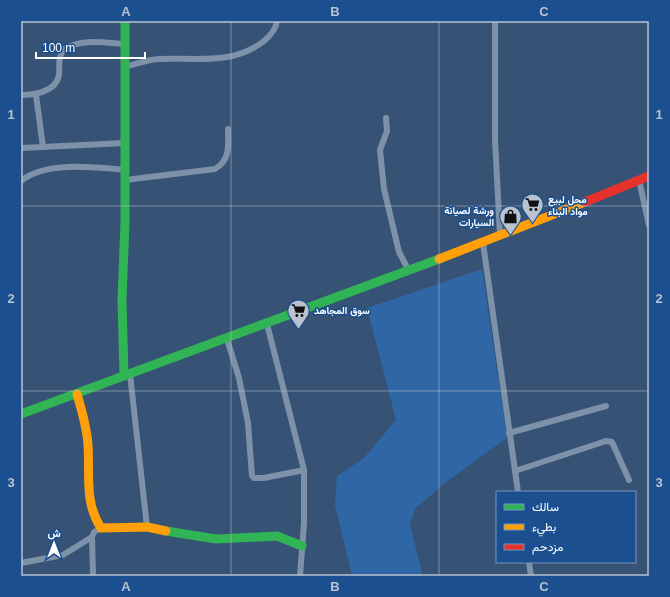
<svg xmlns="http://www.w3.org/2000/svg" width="670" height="597" font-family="Helvetica,Vazirmatn,sans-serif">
<rect width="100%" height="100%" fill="#365274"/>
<path fill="#2f66a5" d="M482,269L507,438L446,482L415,509L410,525L423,576H352L335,505L337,476L364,458L396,420L367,308Z"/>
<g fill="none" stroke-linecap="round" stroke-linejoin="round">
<g stroke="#7d92a8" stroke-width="6">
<path d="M495,21V139L500,236"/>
<path d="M125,67C136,64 146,60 158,59C194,57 232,66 264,41C270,36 276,29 277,21"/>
<path d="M21,95C34,95 56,92 59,75C60,67 57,55 65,49C81,38 107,43 125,44"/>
<path d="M36,95L43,147"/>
<path d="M386,118L387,131L380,150L384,189L399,252L409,271"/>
<path d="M21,148L125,143"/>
<path d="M125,180L215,169C231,160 228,144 228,129"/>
<path d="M639,180L649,225"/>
<path d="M21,181C45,161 95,167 125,170"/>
<path d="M483,243L518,492"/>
<path d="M267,324L304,470V523L300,576"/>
<path d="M227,339L239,378L248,423L252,476L254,478H264L304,470"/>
<path d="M130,374L147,527"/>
<path d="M509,433L606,406"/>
<path d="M515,471L606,441L612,442L629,480"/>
<path d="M529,562L531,576"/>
<path d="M21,563L63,555L92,537"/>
<path d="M93,576L92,537L94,532L101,528"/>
</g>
<g stroke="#30b455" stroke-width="9">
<path d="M124,376L122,300L125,222V21"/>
<path d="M21,414L439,259"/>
<path d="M166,531L216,539L277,536L302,546"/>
</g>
<g stroke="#ff9f0a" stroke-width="9">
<path d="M439,259L585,202"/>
<path d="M77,394C82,411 87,428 88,445C90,474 84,502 101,528L147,527L166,531"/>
</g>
<path stroke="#e5322d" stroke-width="9" d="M585,202L649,176"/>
</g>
<path fill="none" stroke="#b9c2ce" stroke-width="1" stroke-opacity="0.55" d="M231,21V576M439,21V576M21,206H649M21,391H649"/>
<defs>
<symbol id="supermarket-pin" viewBox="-11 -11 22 30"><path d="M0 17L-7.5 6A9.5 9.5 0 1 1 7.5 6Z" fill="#b9c2ce" stroke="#1b4f8f"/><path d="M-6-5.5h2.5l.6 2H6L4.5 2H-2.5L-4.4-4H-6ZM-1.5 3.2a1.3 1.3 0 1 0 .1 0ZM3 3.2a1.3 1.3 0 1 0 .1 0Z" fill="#111"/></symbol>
<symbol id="shop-pin" viewBox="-11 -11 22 30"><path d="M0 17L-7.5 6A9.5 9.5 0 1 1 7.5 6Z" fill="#b9c2ce" stroke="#1b4f8f"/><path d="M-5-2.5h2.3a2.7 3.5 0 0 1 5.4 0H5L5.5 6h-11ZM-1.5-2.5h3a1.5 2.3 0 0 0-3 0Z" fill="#111"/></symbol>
</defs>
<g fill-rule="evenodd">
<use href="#supermarket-pin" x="520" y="192" width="25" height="34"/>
<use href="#shop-pin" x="498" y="204" width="25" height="34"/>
<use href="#supermarket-pin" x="286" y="298" width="25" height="34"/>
</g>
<g text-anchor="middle" stroke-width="3" stroke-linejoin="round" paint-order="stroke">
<g font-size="10" font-weight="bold" fill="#fff" stroke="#1b4f8f" text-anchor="start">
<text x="548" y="203">محل لبيع<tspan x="548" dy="12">مواد البناء</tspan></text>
<text x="494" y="214" text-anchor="end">ورشة لصيانة<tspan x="494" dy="12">السيارات</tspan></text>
<text x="314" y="314">سوق المجاهد</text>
</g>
</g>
<rect width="670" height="597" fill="none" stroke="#1b4f8f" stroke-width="44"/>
<rect x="496" y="491" width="140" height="72" fill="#1b4f8f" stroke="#7695bc"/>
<rect x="504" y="504" width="20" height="6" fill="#30b455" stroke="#7695bc"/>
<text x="532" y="511" font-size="12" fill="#ffffff">سالك</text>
<rect x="504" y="524" width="20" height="6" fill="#ff9f0a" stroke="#7695bc"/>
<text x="532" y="531" font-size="12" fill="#ffffff">بطيء</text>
<rect x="504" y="544" width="20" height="6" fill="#e5322d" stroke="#7695bc"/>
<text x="532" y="551" font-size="12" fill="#ffffff">مزدحم</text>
<g transform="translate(54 543)" stroke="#1b4f8f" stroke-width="3" paint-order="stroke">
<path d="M0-3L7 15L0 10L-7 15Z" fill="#ffffff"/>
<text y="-6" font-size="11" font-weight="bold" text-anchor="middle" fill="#ffffff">ش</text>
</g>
<path d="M36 52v6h109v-6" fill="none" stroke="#ffffff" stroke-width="2"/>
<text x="42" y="52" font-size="12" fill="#ffffff" stroke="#1b4f8f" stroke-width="3" paint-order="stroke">100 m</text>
<rect x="22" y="22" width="626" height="553" fill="none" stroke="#b9c2ce" stroke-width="1.5"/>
<g font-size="13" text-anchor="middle" font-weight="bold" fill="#b9c2ce">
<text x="126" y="16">A</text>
<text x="335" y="16">B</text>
<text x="544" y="16">C</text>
<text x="11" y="119">1</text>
<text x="659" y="119">1</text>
<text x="11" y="303">2</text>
<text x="659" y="303">2</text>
<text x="11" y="487">3</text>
<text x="659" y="487">3</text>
<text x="126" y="591">A</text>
<text x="335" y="591">B</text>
<text x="544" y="591">C</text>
</g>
</svg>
